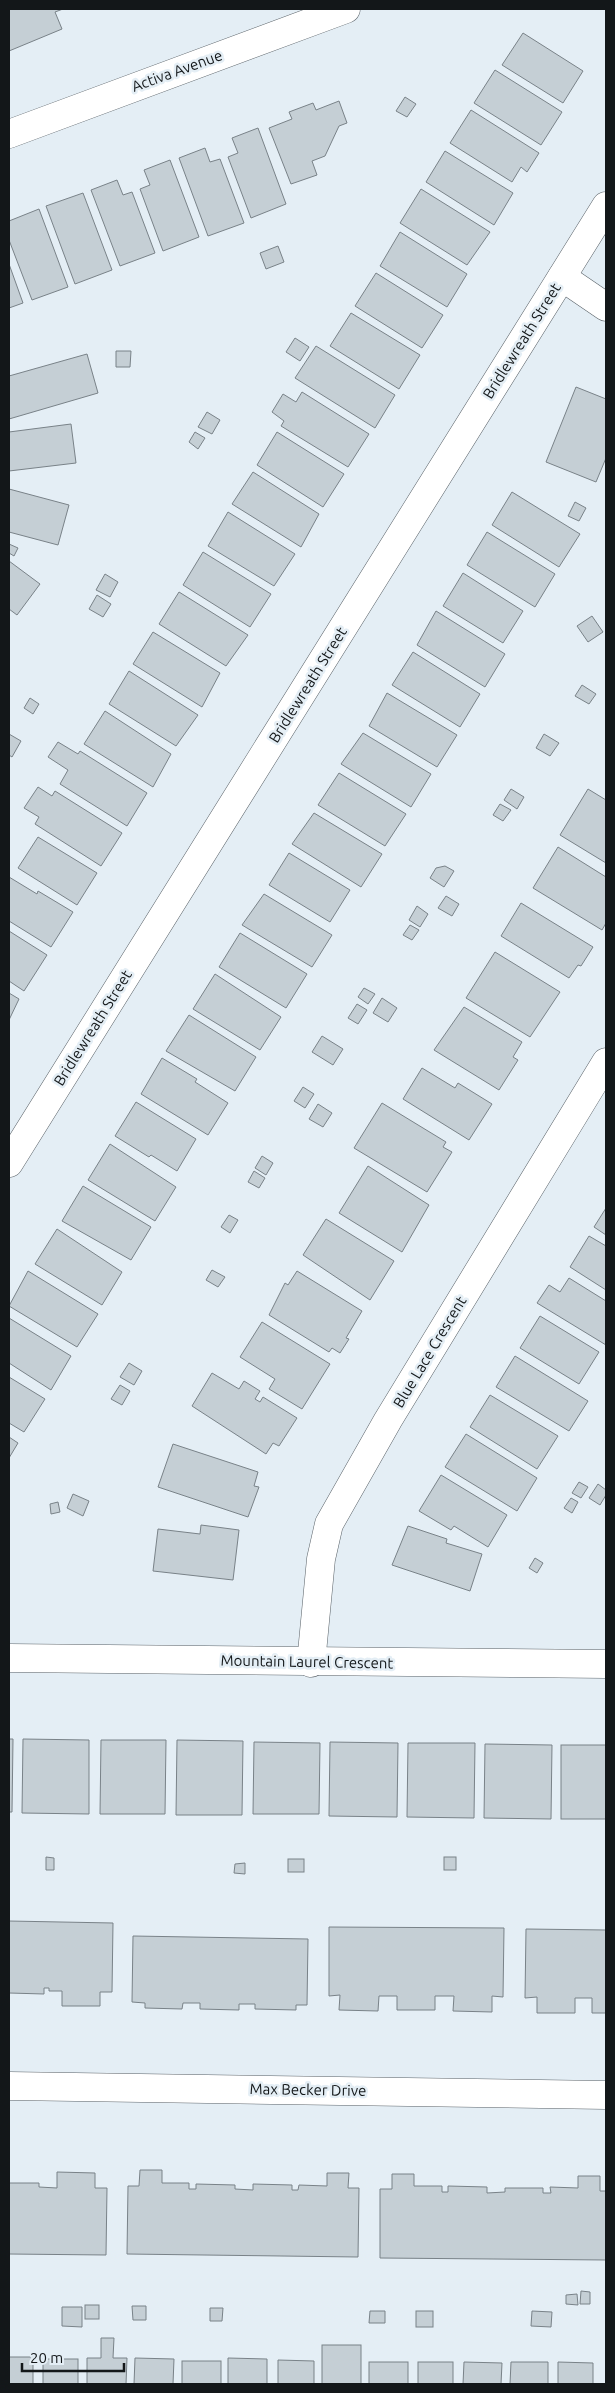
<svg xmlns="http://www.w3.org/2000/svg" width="615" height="2393" font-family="Ubuntu,sans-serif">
<rect width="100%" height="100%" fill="#e4eef5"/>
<g fill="#c5cfd5" stroke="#798288">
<path d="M9,9H63L55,12L62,29L9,51Z"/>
<path d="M523,33L583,71L563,103L502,65Z"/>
<path d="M495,70L562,112L541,145L474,103Z"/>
<path d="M405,97L416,104L407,117L396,111Z"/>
<path d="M339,101L347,123L339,126L325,156L312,161L317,175L291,184L269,128L292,119L289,112L313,103L316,110Z"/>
<path d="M471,110L539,153L527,172L521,167L512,182L450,143Z"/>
<path d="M258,128L286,204L251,218L228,157L238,153L232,138Z"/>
<path d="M205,148L210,162L220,159L244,223L208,236L179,158Z"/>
<path d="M445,151L513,193L494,225L426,182Z"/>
<path d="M170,160L199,237L163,251L140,189L150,185L144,170Z"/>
<path d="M117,180L123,195L132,192L155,253L120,266L91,190Z"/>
<path d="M421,189L490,232L467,265L400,223Z"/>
<path d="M83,193L112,270L75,284L46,206Z"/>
<path d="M39,209L68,287L32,300L9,240V221Z"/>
<path d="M400,232L467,274L447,307L380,266Z"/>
<path d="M278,246L284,262L266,269L260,253Z"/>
<path d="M9,264L23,303L9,308Z"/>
<path d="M376,273L443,315L422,348L355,306Z"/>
<path d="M351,313L420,355L399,389L330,346Z"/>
<path d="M295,338L309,347L300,361L286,352Z"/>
<path d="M316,346L395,395L375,428L295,378Z"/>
<path d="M116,351H131L130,367H116Z"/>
<path d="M87,354L98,393L9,419V376Z"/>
<path d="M576,387L606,399V458L596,482L546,462Z"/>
<path d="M302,392L369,434L348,467L281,426L284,421L272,412L283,394L296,402Z"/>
<path d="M207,412L220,420L212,434L198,427Z"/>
<path d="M71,424L76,463L9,471V432Z"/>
<path d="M195,432L205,438L198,449L189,442Z"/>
<path d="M277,432L344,474L323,507L257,465Z"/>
<path d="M253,472L319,514L301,547L232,504Z"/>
<path d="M9,489L69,505L58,545L9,532Z"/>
<path d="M512,492L580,534L559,567L492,525Z"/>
<path d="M575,502L586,508L579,521L568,516Z"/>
<path d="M228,512L295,554L274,586L208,546Z"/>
<path d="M487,532L555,574L535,607L467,565Z"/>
<path d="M9,544L18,548L14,556L9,553Z"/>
<path d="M203,552L271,594L250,627L183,585Z"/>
<path d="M9,561L40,584L17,615L9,609Z"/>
<path d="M463,573L523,611L503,643L443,606Z"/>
<path d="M105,574L118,582L110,597L96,590Z"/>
<path d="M179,592L248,635L226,666L159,624Z"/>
<path d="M97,595L111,604L103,617L89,609Z"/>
<path d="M436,611L505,654L485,687L417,645Z"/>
<path d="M592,616L603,632L588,642L577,626Z"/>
<path d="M153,632L220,673L202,707L133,664Z"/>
<path d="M413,652L480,694L460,727L392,685Z"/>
<path d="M129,671L198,715L176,746L109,704Z"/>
<path d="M582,685L596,694L589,704L575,696Z"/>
<path d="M387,693L457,735L437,767L369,726Z"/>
<path d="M30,698L39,704L33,714L24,708Z"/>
<path d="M105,711L171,754L153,787L84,744Z"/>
<path d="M363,733L431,774L411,807L341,764Z"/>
<path d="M9,734L21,741L12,757L9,755Z"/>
<path d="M544,734L559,743L550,756L536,748Z"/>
<path d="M58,742L78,754L80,751L147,793L127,826L60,784L68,770L48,757Z"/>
<path d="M339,773L406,814L385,846L318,805Z"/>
<path d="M38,787L52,796L55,791L122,833L101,866L35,824L39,817L24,808Z"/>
<path d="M511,789L524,797L517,809L504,800Z"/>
<path d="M588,789L606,800V863L560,835Z"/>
<path d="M500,804L511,810L503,821L493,815Z"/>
<path d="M314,813L382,854L361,887L292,844Z"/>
<path d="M38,837L97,873L77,905L18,868Z"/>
<path d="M558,847L606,877V923L602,930L533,888Z"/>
<path d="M289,853L350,890L330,922L269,885Z"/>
<path d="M445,866L454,871L444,887L430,878L436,868Z"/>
<path d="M9,877L37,894L38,891L73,912L51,947L9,921Z"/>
<path d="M264,894L332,935L312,967L242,925Z"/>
<path d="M446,896L459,904L452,916L438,908Z"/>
<path d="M521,903L593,947L581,966L578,965L569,978L501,936Z"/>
<path d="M417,906L428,914L420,927L409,920Z"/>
<path d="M410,925L419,930L412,940L403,935Z"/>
<path d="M9,931L47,955L24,991L9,981Z"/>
<path d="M240,933L307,974L286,1008L219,967Z"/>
<path d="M495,952L560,992L530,1037L466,998Z"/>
<path d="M215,974L281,1017L260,1050L193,1009Z"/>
<path d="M364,988L375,994L368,1004L358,997Z"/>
<path d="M9,993L19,999L9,1020Z"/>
<path d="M382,998L397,1008L388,1022L373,1013Z"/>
<path d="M357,1004L367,1010L358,1024L348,1018Z"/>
<path d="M464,1007L522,1042L513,1057L518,1060L499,1090L434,1050Z"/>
<path d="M189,1015L256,1057L235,1091L166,1051Z"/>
<path d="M322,1036L343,1049L333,1065L312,1052Z"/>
<path d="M162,1058L197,1079L195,1082L228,1103L208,1135L141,1094Z"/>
<path d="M422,1068L455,1088L458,1083L492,1104L469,1140L403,1099Z"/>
<path d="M303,1087L314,1094L305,1108L294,1101Z"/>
<path d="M136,1102L196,1139L177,1171L151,1155L149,1157L115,1136Z"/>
<path d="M382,1103L446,1142L443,1147L452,1152L427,1192L354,1148Z"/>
<path d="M318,1104L332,1113L323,1127L309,1119Z"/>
<path d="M110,1144L176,1187L155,1221L88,1180Z"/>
<path d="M262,1156L273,1163L266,1175L255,1168Z"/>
<path d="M368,1166L429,1205L402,1252L339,1213Z"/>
<path d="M254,1171L265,1178L259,1188L248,1182Z"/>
<path d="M83,1186L151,1227L131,1260L62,1221Z"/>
<path d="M606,1208V1235L594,1227Z"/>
<path d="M229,1215L238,1220L230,1233L221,1227Z"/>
<path d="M326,1219L394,1261L370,1300L303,1255Z"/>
<path d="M57,1229L122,1272L102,1305L35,1264Z"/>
<path d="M589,1236L606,1246V1290L570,1267Z"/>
<path d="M212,1270L225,1277L218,1287L206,1280Z"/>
<path d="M28,1271L98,1314L77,1347L9,1306Z"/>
<path d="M297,1271L362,1311L346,1338L349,1339L340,1353L332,1348L329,1352L269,1315L285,1283L288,1285Z"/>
<path d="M569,1278L606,1301V1345L537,1303L549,1285L560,1292Z"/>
<path d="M540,1316L599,1352L579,1384L520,1348Z"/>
<path d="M9,1318L71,1356L51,1390L9,1363Z"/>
<path d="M262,1322L330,1364L302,1409L269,1389L275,1379L240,1357Z"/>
<path d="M515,1356L588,1401L569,1431L496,1387Z"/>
<path d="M129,1363L142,1371L134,1385L120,1377Z"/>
<path d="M212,1373L239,1389L244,1381L260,1391L255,1399L260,1402L263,1397L297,1418L279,1446L273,1443L266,1454L192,1406Z"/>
<path d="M9,1377L45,1399L24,1432L9,1423Z"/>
<path d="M120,1385L130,1391L122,1405L111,1399Z"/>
<path d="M490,1395L558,1436L537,1469L470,1427Z"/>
<path d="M466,1434L537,1478L517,1511L445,1467Z"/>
<path d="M9,1437L18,1443L9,1458Z"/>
<path d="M173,1444L258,1472L254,1486L259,1487L248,1517L158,1487Z"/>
<path d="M441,1475L507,1515L488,1547L454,1526L451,1530L419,1511Z"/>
<path d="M579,1482L588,1487L581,1498L572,1493Z"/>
<path d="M598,1484L606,1490V1495L600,1505L589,1498Z"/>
<path d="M73,1494L89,1501L83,1516L67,1508Z"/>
<path d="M571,1498L578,1502L572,1513L564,1508Z"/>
<path d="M58,1502L60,1512L51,1514L50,1504Z"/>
<path d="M201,1525L239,1530L233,1580L153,1571L158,1529L200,1534Z"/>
<path d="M408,1526L447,1539L446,1543L482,1554L470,1591L392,1565Z"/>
<path d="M535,1558L543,1563L537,1573L529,1568Z"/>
<path d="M9,1739H13L12,1812H9Z"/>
<path d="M23,1739L89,1740V1814L22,1813Z"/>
<path d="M101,1740H166L165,1814H100Z"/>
<path d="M177,1740L243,1741L242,1815H176Z"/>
<path d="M254,1742L320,1743L319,1814H253Z"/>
<path d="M330,1742L398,1743L397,1817L329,1816Z"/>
<path d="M408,1743H475L474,1818L407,1817Z"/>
<path d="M485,1744L552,1745L551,1819L484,1818Z"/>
<rect x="561" y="1745" width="45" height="74"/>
<path d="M46,1857L54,1858V1870H46Z"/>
<rect x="444" y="1857" width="12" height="13"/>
<rect x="288" y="1859" width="16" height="13"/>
<path d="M245,1863V1874L234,1873L235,1864Z"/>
<path d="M9,1921L113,1923L112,1992H100V2006H62V1991H49V1988H44V1994L9,1993Z"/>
<path d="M329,1927L504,1928L503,1997L492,1996V2012L453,2011L454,1996H435V2010H397V1996H379L378,2011L339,2010L340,1995L329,1996Z"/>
<path d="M526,1929L606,1930V2013H592V1998H575V2013H537V1997L525,1998Z"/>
<path d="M133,1936L308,1939L307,2005H296V2010L255,2009V2004H239V2010L200,2009V2003H183L182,2009L145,2008V2003L132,2002Z"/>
<path d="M140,2170H162V2183H189V2189H196V2184L235,2185V2189L253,2190V2184L292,2185V2190H298L299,2185L327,2186V2173H349L348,2188H359L358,2257L127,2254L128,2186H139Z"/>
<path d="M57,2172L95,2173V2188H107L106,2255L9,2254V2183H39V2187L57,2188Z"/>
<path d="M392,2174H414V2186H442V2192H448V2186L487,2187V2193L505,2192V2188H543V2193H551L550,2187L578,2188V2176H600V2191H606V2260L380,2258V2189H392Z"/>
<path d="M581,2291L590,2292V2304H580Z"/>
<path d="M577,2294L578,2305L566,2304V2295Z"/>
<rect x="85" y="2305" width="14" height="14"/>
<path d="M132,2306H146V2320H133Z"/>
<path d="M62,2307H82V2327L62,2326Z"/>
<path d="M210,2308H223L222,2321H210Z"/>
<path d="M370,2311H385V2323H369Z"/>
<rect x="416" y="2311" width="17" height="16"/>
<path d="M532,2311L552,2312L551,2327L531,2326Z"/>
<path d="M101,2338H114L113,2358H127L126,2384H87V2358H101Z"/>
<rect x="322" y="2345" width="39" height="39"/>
<rect x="9" y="2357" width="24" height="27"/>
<path d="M135,2358L174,2359L173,2384H134Z"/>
<path d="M228,2358L267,2359V2384H228Z"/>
<rect x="43" y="2359" width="35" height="25"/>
<path d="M278,2360L314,2361V2384H278Z"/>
<rect x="182" y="2361" width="39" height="23"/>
<rect x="369" y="2362" width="39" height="22"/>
<rect x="418" y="2362" width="35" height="22"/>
<path d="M464,2362L502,2363L501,2384H463Z"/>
<path d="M511,2362H548V2384H510Z"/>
<path d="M558,2362L593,2363V2384H558Z"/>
</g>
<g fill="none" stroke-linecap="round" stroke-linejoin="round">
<defs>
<g id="street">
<path d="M9,134L346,9"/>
<path d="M562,277L606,307"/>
<path d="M9,1163L606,206"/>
<path d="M9,1658L606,1664"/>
<path d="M311,1663L321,1559L329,1524L388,1420L606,1062"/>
<path d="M9,2086L606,2095"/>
</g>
</defs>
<use href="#street" stroke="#5b6369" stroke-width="29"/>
<use href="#street" stroke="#fff" stroke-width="28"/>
</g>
<g text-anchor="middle" stroke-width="5" stroke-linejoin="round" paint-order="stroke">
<g font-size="15" fill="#131719" stroke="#e4eef5">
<text transform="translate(177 71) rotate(-20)" y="5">Activa Avenue</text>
<text transform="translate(522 341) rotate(-58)" y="5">Bridlewreath Street</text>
<text transform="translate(308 685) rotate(-58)" y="5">Bridlewreath Street</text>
<text transform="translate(93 1028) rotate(-58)" y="5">Bridlewreath Street</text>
<text transform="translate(430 1352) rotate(-59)" y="5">Blue Lace Crescent</text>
<text transform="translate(307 1662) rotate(1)" y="5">Mountain Laurel Crescent</text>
<text transform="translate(308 2090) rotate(1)" y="5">Max Becker Drive</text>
</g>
</g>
<rect width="615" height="2393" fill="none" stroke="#131719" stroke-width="20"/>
<path d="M22 2363v8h102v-8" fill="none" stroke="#131719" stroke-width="2.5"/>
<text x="30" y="2363" font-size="15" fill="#131719" stroke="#e4eef5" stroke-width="4" paint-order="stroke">20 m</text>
</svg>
